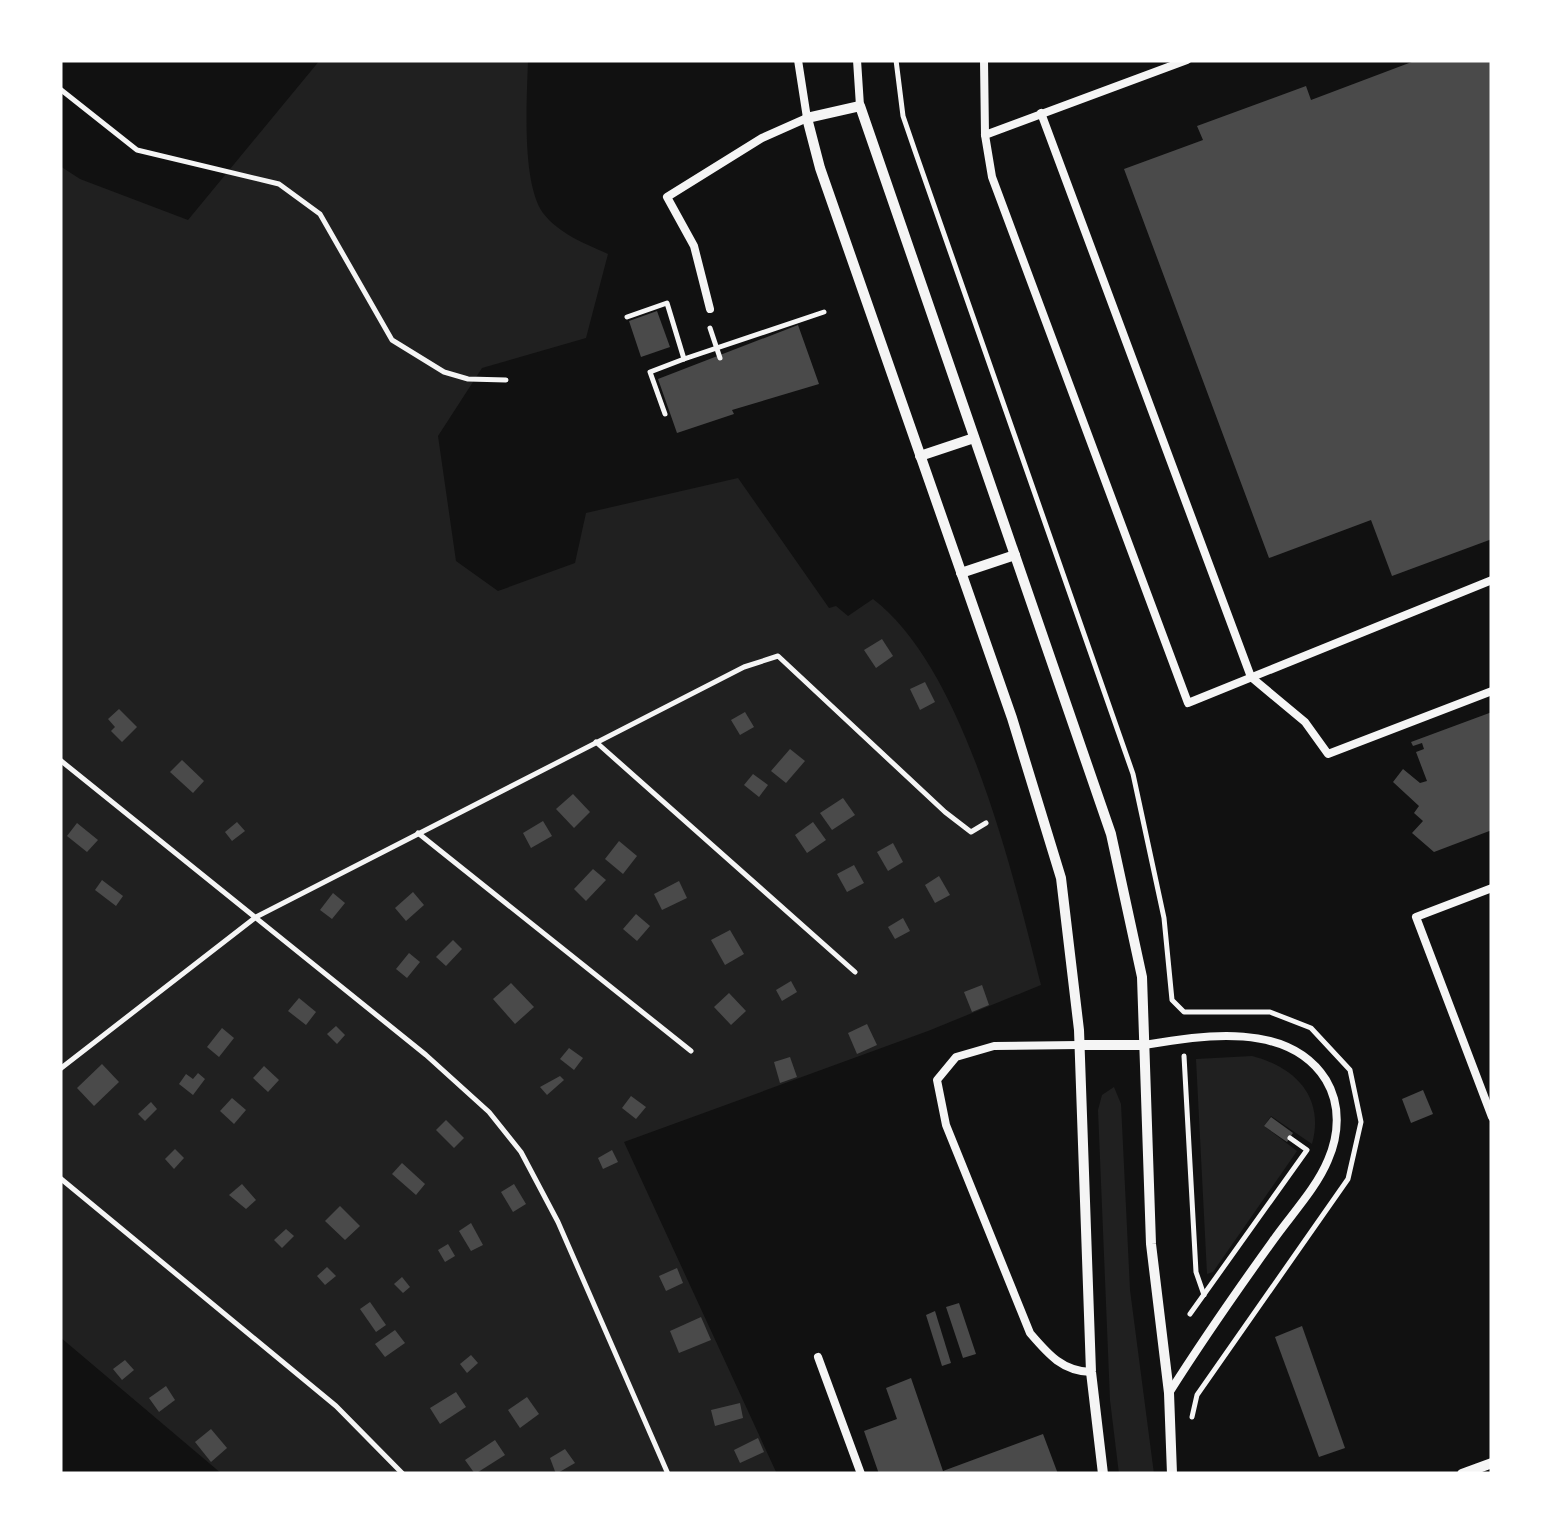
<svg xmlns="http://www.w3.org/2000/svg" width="1552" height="1534" font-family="'Golos Text',sans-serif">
<rect width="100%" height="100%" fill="#111"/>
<g fill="#202020">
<path d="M320,60H528C527,98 521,182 543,213C559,234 586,244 608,254L586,338L482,368L438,436L456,561L498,591L575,563L586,513L738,478L829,608L836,606L848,616L873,599C965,669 1013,875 1041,985L928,1031L624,1142L777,1474H222L60,1337V166L80,179L188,220Z"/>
<path d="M1252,1056C1295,1067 1325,1097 1312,1144L1271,1116L1264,1126L1297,1151L1213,1272L1207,1274L1196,1059Z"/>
<path d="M1114,1087L1121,1104L1130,1290L1154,1474H1119L1110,1400L1098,1110L1102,1095Z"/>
</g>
<g fill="#4a4a4a">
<path d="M1417,60H1492V539L1392,576L1371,520L1269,558L1124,169L1203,140L1197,126L1306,86L1311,100Z"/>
<path d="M657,311L670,347L641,357L629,321Z"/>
<path d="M798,325L819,384L732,410L734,414L677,433L658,379Z"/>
<path d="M882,639L893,656L876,668L864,650Z"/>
<path d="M925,682L935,702L920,710L910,689Z"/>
<path d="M119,709L137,727L122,742L111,731L115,727L108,719Z"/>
<path d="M745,712L754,727L740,735L731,720Z"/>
<path d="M1492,712V830L1434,852L1412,833L1423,821L1414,813L1419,806L1393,782L1403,769L1420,783L1427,781L1416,752L1424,749L1422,743L1413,746L1411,742Z"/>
<path d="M790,749L805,761L786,783L771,771Z"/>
<path d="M182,760L204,781L193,793L170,772Z"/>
<path d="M753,774L768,785L759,797L744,785Z"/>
<path d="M573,794L590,812L574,828L556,809Z"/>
<path d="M843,798L855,815L832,830L820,813Z"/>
<path d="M543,821L552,836L531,848L523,833Z"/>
<path d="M237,822L245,831L232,841L225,832Z"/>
<path d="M813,822L826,840L807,853L795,835Z"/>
<path d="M77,823L98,840L87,852L67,836Z"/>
<path d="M619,841L637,856L623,874L605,859Z"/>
<path d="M893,843L903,862L888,871L877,852Z"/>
<path d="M854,865L864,883L847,892L837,874Z"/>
<path d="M593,869L606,880L586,901L574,889Z"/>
<path d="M939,876L950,895L935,903L925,885Z"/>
<path d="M102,880L123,896L116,906L95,890Z"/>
<path d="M679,881L687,898L662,910L654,894Z"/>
<path d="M413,892L424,905L406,921L395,908Z"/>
<path d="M333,893L345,903L332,919L320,910Z"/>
<path d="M636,914L650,926L637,941L623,929Z"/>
<path d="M903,918L910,931L895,939L888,927Z"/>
<path d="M730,930L744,954L725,965L711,940Z"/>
<path d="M453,940L462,949L446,966L436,957Z"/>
<path d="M409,953L420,962L407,978L396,969Z"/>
<path d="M791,981L797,992L782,1001L776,990Z"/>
<path d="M511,983L534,1007L515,1024L493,999Z"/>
<path d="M982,985L989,1005L972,1012L964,992Z"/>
<path d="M729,993L746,1011L731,1025L714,1007Z"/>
<path d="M299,998L316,1012L306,1025L288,1011Z"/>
<path d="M867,1024L877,1045L857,1054L848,1033Z"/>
<path d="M336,1026L345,1035L337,1044L327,1034Z"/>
<path d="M222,1028L234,1038L219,1057L207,1047Z"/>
<path d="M569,1048L583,1058L574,1070L560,1059Z"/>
<path d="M790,1057L797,1077L780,1083L774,1062Z"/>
<path d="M102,1064L119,1082L94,1106L77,1088Z"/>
<path d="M264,1066L279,1080L268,1092L253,1078Z"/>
<path d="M198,1073L205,1079L193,1095L179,1084L186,1074L193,1079Z"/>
<path d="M560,1076L564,1080L547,1095L540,1087Z"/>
<path d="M1423,1090L1433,1114L1411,1123L1402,1099Z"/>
<path d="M631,1096L646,1107L636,1119L622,1108Z"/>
<path d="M232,1098L246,1110L234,1124L220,1111Z"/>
<path d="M151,1102L157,1109L145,1121L138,1114Z"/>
<path d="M1271,1117L1293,1133L1287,1142L1264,1126Z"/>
<path d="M446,1120L464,1138L454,1148L436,1130Z"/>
<path d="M175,1149L184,1158L174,1169L165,1159Z"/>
<path d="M612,1150L618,1162L603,1169L598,1158Z"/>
<path d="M402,1163L425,1184L416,1195L392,1174Z"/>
<path d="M242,1184L256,1200L246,1209L229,1195Z"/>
<path d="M514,1184L526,1204L513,1212L501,1192Z"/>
<path d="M340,1206L360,1226L345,1240L325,1221Z"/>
<path d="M471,1223L483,1245L471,1251L459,1231Z"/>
<path d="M286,1229L294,1236L282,1248L274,1240Z"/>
<path d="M448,1244L455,1256L445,1262L438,1250Z"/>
<path d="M327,1267L336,1276L325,1285L317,1276Z"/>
<path d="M677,1268L683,1283L666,1291L659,1276Z"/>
<path d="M402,1277L410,1287L403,1293L394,1284Z"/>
<path d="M370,1302L386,1325L376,1332L360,1309Z"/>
<path d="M959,1303L976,1354L963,1358L946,1307Z"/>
<path d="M935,1311L951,1363L942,1366L926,1315Z"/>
<path d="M701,1317L711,1340L679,1353L670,1331Z"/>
<path d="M1302,1326L1345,1448L1319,1457L1275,1337Z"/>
<path d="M395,1330L405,1343L385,1357L375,1344Z"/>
<path d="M471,1355L478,1363L467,1373L460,1364Z"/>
<path d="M125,1360L134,1370L122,1380L113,1369Z"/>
<path d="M911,1378L943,1471L1043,1434L1058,1474H879L864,1431L897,1419L886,1388Z"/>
<path d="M166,1386L175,1400L159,1412L149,1398Z"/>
<path d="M456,1392L466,1407L440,1424L430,1408Z"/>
<path d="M527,1397L539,1414L520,1428L508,1410Z"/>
<path d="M740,1403L743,1418L715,1426L711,1410Z"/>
<path d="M211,1429L227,1448L211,1462L195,1442Z"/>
<path d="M758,1438L764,1452L740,1463L734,1450Z"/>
<path d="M495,1440L505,1455L475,1474L465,1460Z"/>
<path d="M565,1449L575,1463L556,1474L550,1458Z"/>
</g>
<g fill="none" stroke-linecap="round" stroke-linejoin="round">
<g stroke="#f5f5f5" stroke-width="5">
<path d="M896,60L903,116L915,151L1133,774L1164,918L1172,1000L1184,1012H1270L1311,1028L1350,1070L1361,1122L1348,1179L1197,1395L1192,1417"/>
<path d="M60,89L137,150L279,184L320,214L392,340L444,372L468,379L506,380"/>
<path d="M627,317L667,303L684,359L824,312"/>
<path d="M710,328L720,358"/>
<path d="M665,414L650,372L684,359"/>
<path d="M596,742L855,972"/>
<path d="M60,760L426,1055L489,1112L521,1152L558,1222L668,1474"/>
<path d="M418,833L691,1051"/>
<path d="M1184,1056L1196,1272L1204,1295"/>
<path d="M60,1069L256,917L744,667L778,656L945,812L971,832L986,823"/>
<path d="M60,1178L336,1406L403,1474"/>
<path d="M1190,1314L1307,1150L1290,1138"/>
</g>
<g stroke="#f5f5f5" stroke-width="8">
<path d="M857,60L860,106"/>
<path d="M984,60L985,135L992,177L1188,703L1492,580"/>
<path d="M1041,113L1251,677L1305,722L1328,754L1492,691"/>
<path d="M985,135L1187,60"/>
<path d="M710,309L694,246L667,197L762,138L807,118L798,60"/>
<path d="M1492,888L1416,917L1492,1117"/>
<path d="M1079,1045L994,1046L956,1057L937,1080L946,1125L1030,1333C1048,1354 1062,1371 1091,1372"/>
<path d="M1144,1045C1203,1035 1289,1021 1326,1080C1341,1105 1339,1135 1328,1160C1316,1189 1290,1216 1272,1242C1236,1292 1202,1341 1169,1393"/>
<path d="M818,1357L861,1474"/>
</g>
<g stroke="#f5f5f5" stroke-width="10">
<path d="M920,456L974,438"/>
<path d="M961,573L1015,555"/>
<path d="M1079,1045H1144"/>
<path d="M1103,1474L1091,1372L1079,1030L1061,878L1012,718L820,168L807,118L860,106L1111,834L1142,977L1151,1244L1169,1393L1172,1474"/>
<path d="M1462,1474L1492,1463"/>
</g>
</g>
<rect width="1552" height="1534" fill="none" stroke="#ffffff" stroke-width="125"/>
</svg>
